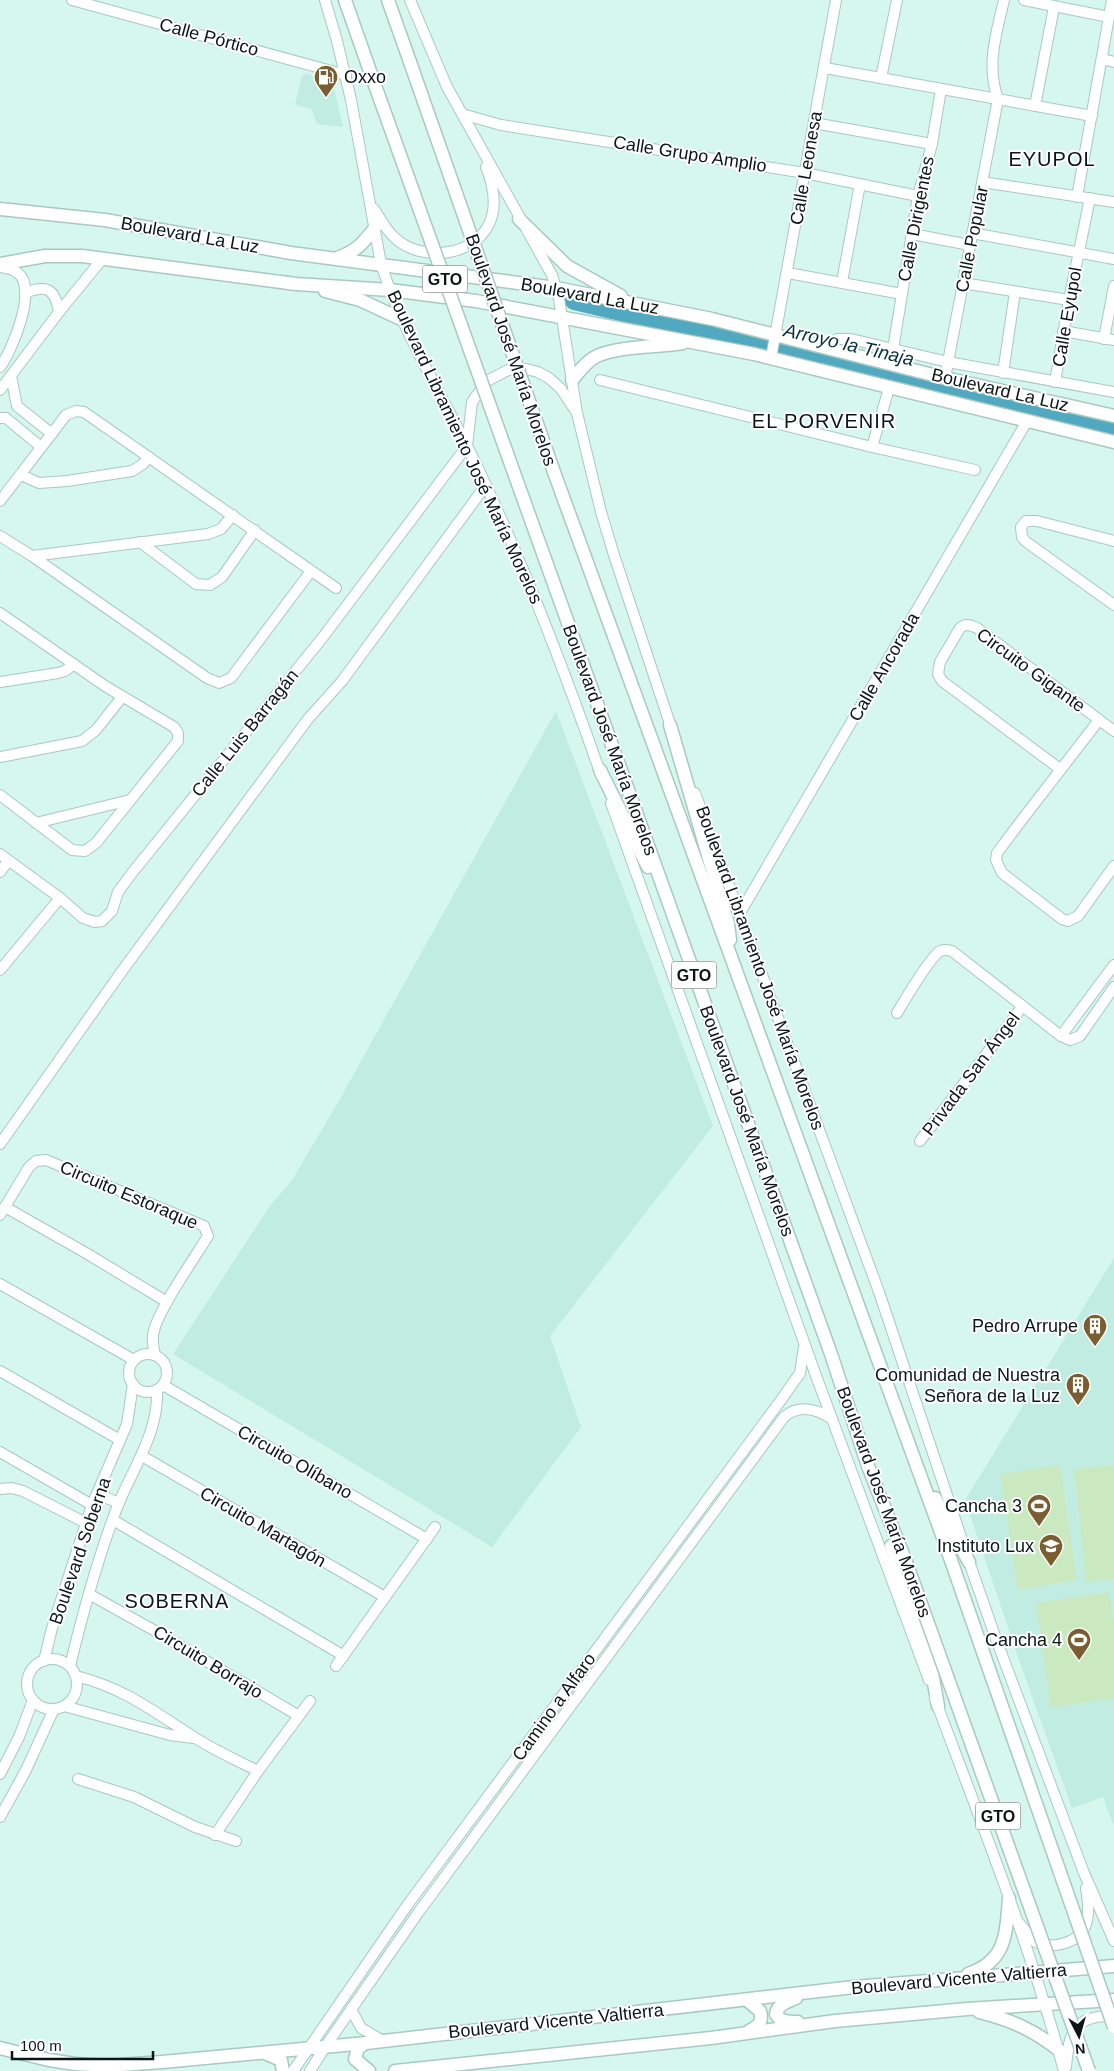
<svg xmlns="http://www.w3.org/2000/svg" width="1114" height="2071" font-family="Arial,sans-serif">
<rect width="100%" height="100%" fill="#d5f7ee"/>
<g fill="#c0ece1">
<path d="M307,74L332,80L343,127L317,124L312,109L295,105L302,75Z"/>
<path d="M556,711L713,1126L550,1336L581,1427L492,1547L173,1354L270,1206L292,1180L336,1106Z"/>
<path d="M1114,1258V1823L1113,1824L1103,1797L1072,1808L1020,1663L965,1500Z"/>
</g>
<g fill="#cbe9c1">
<path d="M1060,1465L1077,1580L1018,1590L1000,1474Z"/>
<path d="M1114,1465V1579L1086,1582L1074,1469Z"/>
<path d="M1109,1592L1114,1623V1698L1051,1708L1036,1603Z"/>
</g>
<g fill="none" stroke-linecap="round" stroke-linejoin="round">
<path stroke="#51a9c1" stroke-width="18" d="M574,301L1114,429"/>
<defs>
<g id="minor">
<path d="M72,0L346,75"/>
<path d="M325,0L337,41L351,100L381,264C403,334 443,396 475,462C524,564 564,669 601,775"/>
<path d="M410,0L447,87L552,275L559,299L577,413L601,512L614,555L672,730"/>
<path d="M1024,0L1109,17"/>
<path d="M1102,59L1114,62"/>
<path d="M825,68L1092,116"/>
<path d="M881,78L897,0"/>
<path d="M1035,106L1054,7"/>
<path d="M462,114L501,125L805,173L918,196"/>
<path d="M814,123L932,144"/>
<path d="M982,182L1114,202"/>
<path d="M1077,197L1112,0"/>
<path d="M374,209C380,218 385,229 394,237C421,264 481,257 492,216C496,201 492,182 486,167"/>
<path d="M972,233L1114,259"/>
<path d="M912,234L970,245"/>
<path d="M0,267C6,268 13,269 18,273C38,289 12,351 0,367"/>
<path d="M788,273L902,294"/>
<path d="M842,282L860,184"/>
<path d="M963,283L1069,300"/>
<path d="M25,293C47,284 55,289 59,312"/>
<path d="M1063,331L1114,340"/>
<path d="M1104,339L1114,286"/>
<path d="M827,348L837,339H851L948,362L1114,392"/>
<path d="M893,349L918,196L932,144L941,89"/>
<path d="M771,358L836,0"/>
<path d="M1003,373L1015,292"/>
<path d="M11,376L17,406L52,434"/>
<path d="M945,378L998,99C986,66 996,34 1004,0"/>
<path d="M600,380L872,447L975,470"/>
<path d="M1055,382L1069,300L1090,198"/>
<path d="M0,390L59,312L103,258"/>
<path d="M0,418H6L41,447"/>
<path d="M872,447L889,388"/>
<path d="M21,475L39,483L67,481L132,471L143,464L149,457"/>
<path d="M0,501L66,415L76,411L84,412L336,588"/>
<path d="M0,536L32,556L207,678L219,683L231,678L311,571"/>
<path d="M1114,541L1037,521H1026L1021,527L1022,537L1025,541L1114,605"/>
<path d="M140,542L196,584L210,585L222,577L255,530"/>
<path d="M32,556L208,534L221,529L233,515"/>
<path d="M0,613L105,686L174,727L178,733V741L96,843L85,851L72,850L0,795"/>
<path d="M0,682L58,673L65,671L74,664"/>
<path d="M1099,720L1021,821L997,853L996,860L1002,873L1062,919L1068,921L1078,916L1114,866"/>
<path d="M0,757L82,741L96,730L122,697"/>
<path d="M1060,769L942,681L938,674L940,662L960,628C966,623 970,625 977,628L1114,731"/>
<path d="M695,793L879,1292L962,1540"/>
<path d="M611,803L815,1373L929,1680"/>
<path d="M36,823L130,800"/>
<path d="M0,854L60,898L83,918L95,922L102,921L112,911L118,892L132,873L323,637L467,446L472,402L487,381L508,370L526,369L538,372L549,378L561,389L575,410"/>
<path d="M0,872L8,861"/>
<path d="M740,913L1027,421"/>
<path d="M0,970L60,898"/>
<path d="M897,1013C905,1000 929,958 940,951C944,949 948,950 952,951L1061,1036L1070,1040L1080,1036L1114,987"/>
<path d="M1061,1036L1114,965"/>
<path d="M920,1141L1022,1007"/>
<path d="M0,1144L122,971L308,719L342,681L486,485"/>
<path d="M5,1207L86,1253L167,1302"/>
<path d="M0,1215L29,1167L36,1161L46,1160L204,1226L208,1236C196,1256 154,1315 153,1336C152,1342 154,1349 155,1355"/>
<path d="M0,1284L134,1360"/>
<circle cx="148" cy="1373" r="19"/>
<path d="M0,1371L120,1440"/>
<path d="M163,1385L427,1539"/>
<path d="M0,1452L92,1505"/>
<path d="M142,1456L385,1597"/>
<path d="M0,1489L12,1488L23,1491L86,1523"/>
<path d="M97,1494L119,1503"/>
<path d="M113,1520L344,1656"/>
<path d="M967,1556L996,1639L1084,1873L1114,1941"/>
<path d="M89,1594L157,1632L299,1716"/>
<circle cx="52" cy="1684" r="25"/>
<path d="M44,1661L52,1628L92,1505L127,1424L133,1384"/>
<path d="M70,1666C83,1612 98,1557 118,1505C133,1468 159,1432 157,1390"/>
<path d="M336,1666L435,1527"/>
<path d="M76,1676C127,1689 154,1712 197,1739C216,1751 238,1761 258,1771"/>
<path d="M935,1699C981,1822 1030,1944 1064,2071"/>
<path d="M64,1706L170,1735L194,1738"/>
<path d="M0,1774L19,1737L33,1700"/>
<path d="M78,1779L134,1797L195,1827L236,1841"/>
<path d="M0,1817L25,1772L54,1709"/>
<path d="M215,1835L258,1771L310,1701"/>
<path d="M1019,1923C1024,1929 1029,1936 1034,1941C1049,1951 1078,1943 1085,1927C1090,1914 1088,1901 1086,1888"/>
<path d="M351,2009L361,2028L383,2041"/>
<path d="M1066,2067C1069,2031 1074,2015 1114,2016"/>
<path d="M293,2071L406,1907L781,1400L800,1373L804,1347"/>
<path d="M310,2071L325,2047L418,1913L784,1417C799,1404 817,1409 832,1419"/>
</g>
<g id="major">
<path d="M345,0L371,74"/>
<path d="M388,0L410,62"/>
<path d="M0,209L105,220L291,253L556,288L712,319L945,378L1114,416"/>
<path d="M519,219L567,266L621,296"/>
<path d="M337,258C357,251 362,244 375,228"/>
<path d="M0,264L45,256H82L296,284L390,290L476,301L754,354L1114,442"/>
<path d="M325,291L360,300L401,319"/>
<path d="M572,380C580,371 586,361 597,356C618,346 659,347 683,343"/>
<path d="M554,472L946,1546"/>
<path d="M518,484L831,1354L868,1466L906,1562"/>
<path d="M670,725L728,924L730,940"/>
<path d="M600,770L648,867"/>
<path d="M935,1498L969,1562"/>
<path d="M891,1546L932,1672L938,1706"/>
<path d="M968,1974C1007,1961 1006,1933 1009,1898"/>
<path d="M796,1998C787,2002 778,2004 776,2014C780,2022 789,2022 798,2022"/>
<path d="M747,2000L760,2011C763,2022 759,2026 749,2031"/>
<path d="M979,2012C1011,2020 1032,2029 1059,2050"/>
<path d="M366,2043L358,2048L355,2059L369,2071"/>
<path d="M0,2048L49,2060L75,2064L108,2066L162,2062L366,2043L854,1987L1114,1966"/>
<path d="M267,2054L281,2060L283,2071"/>
<path d="M395,2071L711,2038L835,2021L967,2009L1114,2000"/>
</g>
</defs>
<use href="#minor" stroke="#a8c9c1" stroke-width="12"/>
<use href="#major" stroke="#a8c9c1" stroke-width="15"/>
<use href="#minor" stroke="#fff" stroke-width="10"/>
<use href="#major" stroke="#fff" stroke-width="12"/>
<defs>
<g id="major-bridge">
<path d="M410,62L554,472"/>
<path d="M371,74L518,484"/>
<path d="M946,1546L1114,2027"/>
<path d="M906,1562L1089,2071"/>
</g>
</defs>
<use href="#major-bridge" stroke="#a8c9c1" stroke-width="15" stroke-linecap="butt"/>
<use href="#major-bridge" stroke="#fff" stroke-width="12"/>
</g>
<defs>
<symbol id="fuel-pin" viewBox="-11 -11 22 30"><path d="M0 17L-7.5 6A9.5 9.5 0 1 1 7.5 6Z" fill="#7a5e31" stroke="#fff"/><path d="M-5.5-6h7V0h2V4h1.3V-2.5L3-4.5l.8-.8L6-3V5H2.5V1h-1V6h-7ZM-4.2-4.7v3.2H.2V-4.7Z" fill="#fff"/></symbol>
<symbol id="building-pin" viewBox="-11 -11 22 30"><path d="M0 17L-7.5 6A9.5 9.5 0 1 1 7.5 6Z" fill="#7a5e31" stroke="#fff"/><path d="M-4-6H4V6H1V3H-1V6H-4ZM-2.5-4.3h1.7v1.8h-1.7ZM.8-4.3h1.7v1.8H.8ZM-2.5-1h1.7V.8h-1.7ZM.8-1h1.7V.8H.8Z" fill="#fff"/></symbol>
<symbol id="stadium-pin" viewBox="-11 -11 22 30"><path d="M0 17L-7.5 6A9.5 9.5 0 1 1 7.5 6Z" fill="#7a5e31" stroke="#fff"/><path d="M0-5a6.5 5 0 1 0 0 10a6.5 5 0 1 0 0-10ZM-3.5-1.8h7v3.6h-7Z" fill="#fff"/></symbol>
<symbol id="school-pin" viewBox="-11 -11 22 30"><path d="M0 17L-7.5 6A9.5 9.5 0 1 1 7.5 6Z" fill="#7a5e31" stroke="#fff"/><path d="M0-5L7-2L0 1L-7-2ZM-4 1L0 2.5L4 1V4Q0 6-4 4Z" fill="#fff"/></symbol>
</defs>
<g fill-rule="evenodd">
<use href="#fuel-pin" x="312" y="63" width="28" height="38"/>
<use href="#building-pin" x="1081" y="1312" width="28" height="38"/>
<use href="#building-pin" x="1064" y="1371" width="28" height="38"/>
<use href="#stadium-pin" x="1025" y="1492" width="28" height="38"/>
<use href="#school-pin" x="1037" y="1532" width="28" height="38"/>
<use href="#stadium-pin" x="1065" y="1626" width="28" height="38"/>
</g>
<g text-anchor="middle" stroke-width="4" stroke-linejoin="round" paint-order="stroke">
<g fill="#fff" stroke="#545d5b" stroke-width="1">
<rect x="422.5" y="265.5" width="45" height="27" rx="4"/>
<rect x="671.5" y="961.5" width="45" height="27" rx="4"/>
<rect x="975.5" y="1802.5" width="45" height="27" rx="4"/>
</g>
<g font-size="16" font-weight="bold" fill="#0b1715">
<text x="445" y="285">GTO</text>
<text x="694" y="981">GTO</text>
<text x="998" y="1822">GTO</text>
</g>
<g font-size="18" fill="#0b1715" stroke="#fff">
<text transform="translate(209 37) rotate(15)" y="6">Calle Pórtico</text>
<text transform="translate(690 154) rotate(9)" y="6">Calle Grupo Amplio</text>
<text transform="translate(806 168) rotate(-80)" y="6">Calle Leonesa</text>
<text transform="translate(916 219) rotate(-79)" y="6">Calle Dirigentes</text>
<text transform="translate(190 235) rotate(10)" y="6">Boulevard La Luz</text>
<text transform="translate(972 239) rotate(-79)" y="6">Calle Popular</text>
<text transform="translate(590 296) rotate(10)" y="6">Boulevard La Luz</text>
<text transform="translate(1067 317) rotate(-80)" y="6">Calle Eyupol</text>
<text transform="translate(511 350) rotate(71)" y="6">Boulevard José María Morelos</text>
<text transform="translate(1000 390) rotate(13)" y="6">Boulevard La Luz</text>
<text transform="translate(465 447) rotate(65)" y="6">Boulevard Libramiento José María Morelos</text>
<text transform="translate(884 667) rotate(-60)" y="6">Calle Ancorada</text>
<text transform="translate(1031 670) rotate(36)" y="6">Circuito Gigante</text>
<text transform="translate(245 733) rotate(-51)" y="6">Calle Luis Barragán</text>
<text transform="translate(610 740) rotate(70)" y="6">Boulevard José María Morelos</text>
<text transform="translate(760 968) rotate(70)" y="6">Boulevard Libramiento José María Morelos</text>
<text transform="translate(971 1074) rotate(-53)" y="6">Privada San Ángel</text>
<text transform="translate(747 1121) rotate(70)" y="6">Boulevard José María Morelos</text>
<text transform="translate(129 1195) rotate(23)" y="6">Circuito Estoraque</text>
<text transform="translate(295 1462) rotate(30)" y="6">Circuito Olíbano</text>
<text transform="translate(884 1502) rotate(70)" y="6">Boulevard José María Morelos</text>
<text transform="translate(263 1527) rotate(30)" y="6">Circuito Martagón</text>
<text transform="translate(80 1551) rotate(-71)" y="6">Boulevard Soberna</text>
<text transform="translate(208 1662) rotate(31)" y="6">Circuito Borrajo</text>
<text transform="translate(554 1707) rotate(-54)" y="6">Camino a Alfaro</text>
<text transform="translate(959 1979) rotate(-5)" y="6">Boulevard Vicente Valtierra</text>
<text transform="translate(556 2021) rotate(-6)" y="6">Boulevard Vicente Valtierra</text>
</g>
<g font-size="18" fill="#0b1715" stroke="#fff" text-anchor="end">
<text x="344" y="83" text-anchor="start">Oxxo</text>
<text x="1078" y="1332">Pedro Arrupe</text>
<text x="1060" y="1381">Comunidad de Nuestra<tspan x="1060" dy="21">Señora de la Luz</tspan></text>
<text x="1022" y="1512">Cancha 3</text>
<text x="1034" y="1552">Instituto Lux</text>
<text x="1062" y="1646">Cancha 4</text>
</g>
<g font-size="19" font-style="italic" fill="#06313c" stroke="#fff">
<text transform="translate(849 344) rotate(13)" y="7">Arroyo la Tinaja</text>
</g>
<g font-size="20" letter-spacing="1" fill="#0b1715" stroke="#fff">
<text x="1052" y="166">EYUPOL</text>
<text x="824" y="428">EL PORVENIR</text>
<text x="177" y="1608">SOBERNA</text>
</g>
</g>
<g transform="translate(1079 2036) rotate(174)" stroke="#ffffff" stroke-width="4" paint-order="stroke">
<path d="M0-4L9 19L0 12L-9 19Z" fill="#0b1715"/>
<text y="-8" font-size="14" font-weight="bold" text-anchor="middle" fill="#0b1715">N</text>
</g>
<path d="M12 2051v8h141v-8" fill="none" stroke="#0b1715" stroke-width="2.5"/>
<text x="20" y="2051" font-size="15" fill="#0b1715" stroke="#ffffff" stroke-width="4" paint-order="stroke">100 m</text>
</svg>
